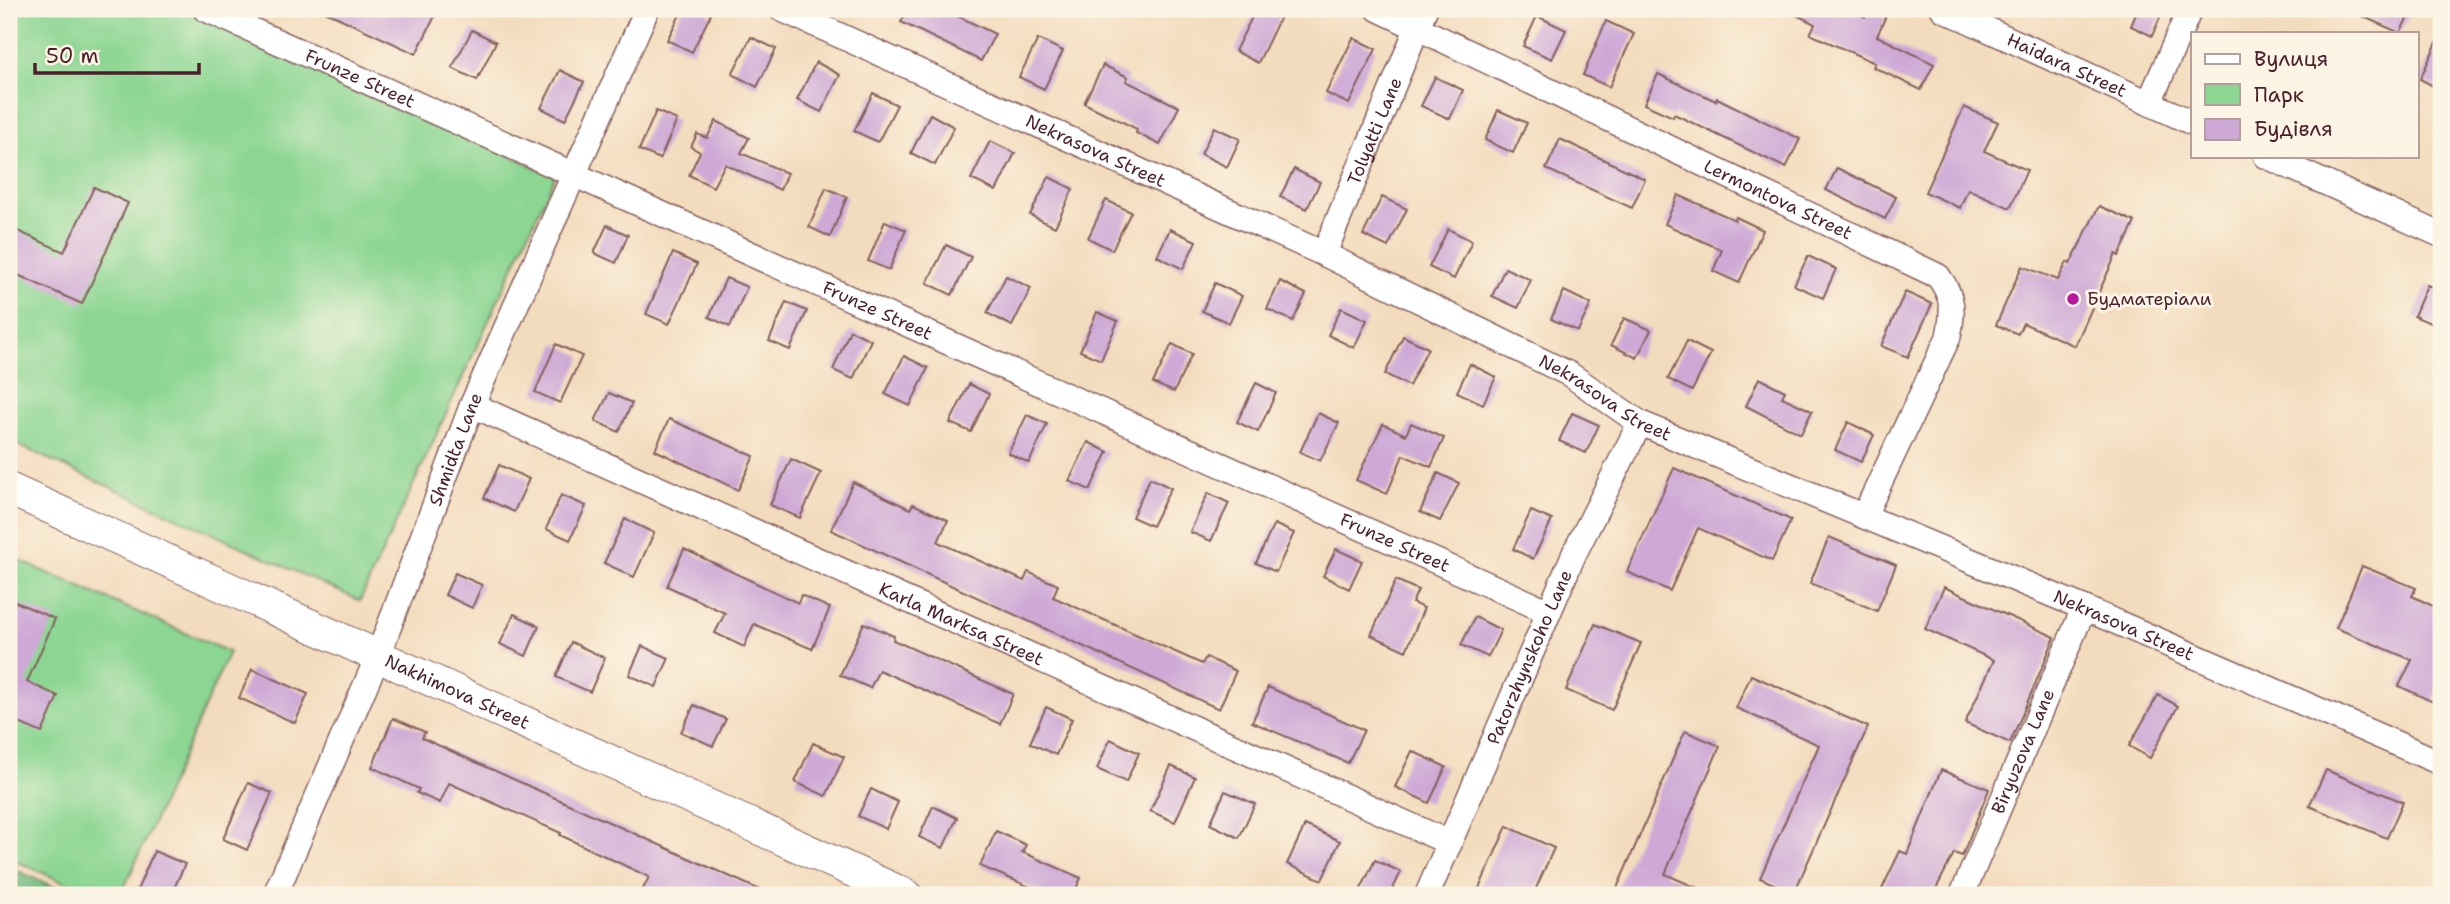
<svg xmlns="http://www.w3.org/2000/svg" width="2450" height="904" font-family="'Shantell Sans',sans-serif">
<rect width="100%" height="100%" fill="#fcf5e5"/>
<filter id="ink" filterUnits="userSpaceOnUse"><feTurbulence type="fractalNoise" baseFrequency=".0143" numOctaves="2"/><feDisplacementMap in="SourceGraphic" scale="14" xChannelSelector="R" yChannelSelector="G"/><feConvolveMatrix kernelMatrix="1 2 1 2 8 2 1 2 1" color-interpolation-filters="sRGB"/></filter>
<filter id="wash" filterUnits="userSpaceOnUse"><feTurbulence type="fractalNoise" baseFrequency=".00686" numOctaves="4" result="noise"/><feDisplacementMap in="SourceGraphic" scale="28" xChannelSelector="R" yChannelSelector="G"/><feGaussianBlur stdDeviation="1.57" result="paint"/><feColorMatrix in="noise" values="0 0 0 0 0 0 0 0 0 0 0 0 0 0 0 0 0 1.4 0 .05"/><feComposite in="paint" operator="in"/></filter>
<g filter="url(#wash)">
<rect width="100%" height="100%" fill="#f3dcbd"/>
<g fill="#8bd692" stroke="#6a7a5e" stroke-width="2">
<path d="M9,9H188L555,176L360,601L9,441Z"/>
<path d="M9,556L229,652L121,895H93L9,858Z"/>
</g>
<path fill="#70b77c" stroke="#5d6b54" stroke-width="2" d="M9,867L73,895H9Z"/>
<g id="blocks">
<g fill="#cea9d6">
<path d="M320,9H419L435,16L416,54Z"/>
<path d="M683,9H699L711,14L692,52L667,40Z"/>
<path d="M908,9H943L995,34L981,61L901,22Z"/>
<path d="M1256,9H1284L1258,63L1235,51Z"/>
<path d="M1784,9H1847L1865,17L1868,9H1889L1877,36L1934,64L1921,90L1873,67L1875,63L1810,34L1815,24Z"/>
<path d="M2138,9H2164L2152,36L2131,26Z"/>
<path d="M2346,9H2412L2400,33Z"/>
<path d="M1537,16L1566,30L1552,59L1523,46Z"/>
<path d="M1606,21L1634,34L1609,87L1583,75Z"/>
<path d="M472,30L496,42L477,80L452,68Z"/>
<path d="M2441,34V90L2420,79Z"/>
<path d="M751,37L776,49L757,87L732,74Z"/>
<path d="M1353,38L1376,49L1349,104L1326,93Z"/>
<path d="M1038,39L1063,51L1044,89L1019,77Z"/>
<path d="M816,62L840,75L821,112L797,100Z"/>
<path d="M1103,65L1128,77L1126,81L1179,107L1160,145L1136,133L1137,129L1084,103Z"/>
<path d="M560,70L584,82L565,120L541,108Z"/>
<path d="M1658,74L1716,101L1717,98L1800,139L1786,168L1674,114L1673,117L1644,104Z"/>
<path d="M1435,77L1463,90L1450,119L1421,106Z"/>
<path d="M873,93L897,105L878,142L854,131Z"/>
<path d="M1964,107L1998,122L1984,151L2027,170L2010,208L1968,189L1960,208L1925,192Z"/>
<path d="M1498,110L1527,123L1513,153L1485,140Z"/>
<path d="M656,111L677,120L660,159L639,150Z"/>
<path d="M930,114L954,127L935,165L911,153Z"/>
<path d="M716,121L749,138L741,153L787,173L780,190L725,164L713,187L689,175L700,152L691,147L697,134L707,138Z"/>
<path d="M1214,127L1240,139L1227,167L1201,154Z"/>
<path d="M1560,139L1645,179L1632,208L1546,169Z"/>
<path d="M990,141L1015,153L996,191L971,179Z"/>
<path d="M1837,168L1896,197L1885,219L1826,190Z"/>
<path d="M1294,169L1320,182L1307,209L1280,197Z"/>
<path d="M1049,177L1073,189L1055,227L1030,215Z"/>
<path d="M94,187L128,203L82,304L9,271V227L64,252Z"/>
<path d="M826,188L847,197L830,237L809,227Z"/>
<path d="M1678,195L1735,220L1736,217L1763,230L1739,283L1713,271L1722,250L1665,224Z"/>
<path d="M1382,197L1407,209L1388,247L1363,235Z"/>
<path d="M1106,200L1131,212L1112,250L1088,238Z"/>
<path d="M2099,206L2135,222L2119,256L2116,254L2075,346L2023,323L2018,334L1996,325L2022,266L2058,280L2067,262L2070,264Z"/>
<path d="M885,221L906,230L889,270L868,261Z"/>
<path d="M607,225L628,235L616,263L594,253Z"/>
<path d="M1170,229L1196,241L1183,269L1157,256Z"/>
<path d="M1448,229L1472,241L1454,279L1429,267Z"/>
<path d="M946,245L971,257L952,295L927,283Z"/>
<path d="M673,253L697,264L669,324L646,314Z"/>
<path d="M1808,256L1836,269L1823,298L1794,285Z"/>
<path d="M1505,268L1531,280L1518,308L1492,296Z"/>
<path d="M1006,276L1031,288L1012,326L987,313Z"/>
<path d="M726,278L747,287L730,327L709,317Z"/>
<path d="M1280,281L1306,294L1293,321L1267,309Z"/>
<path d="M1215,283L1242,296L1229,323L1202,311Z"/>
<path d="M2427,285L2441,291V315L2437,326L2414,316Z"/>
<path d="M1564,291L1591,304L1578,331L1551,319Z"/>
<path d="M1905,292L1932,304L1908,357L1881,346Z"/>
<path d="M786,302L807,311L790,350L769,341Z"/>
<path d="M1341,308L1367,320L1354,348L1328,335Z"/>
<path d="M1097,312L1118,321L1101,360L1080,351Z"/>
<path d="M1624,318L1651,330L1637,358L1611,345Z"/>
<path d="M850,330L871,340L853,379L833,370Z"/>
<path d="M1403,336L1428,348L1409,386L1385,374Z"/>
<path d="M1687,341L1711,353L1692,391L1668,379Z"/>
<path d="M556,344L582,356L560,403L535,392Z"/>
<path d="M1172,344L1192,354L1174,392L1153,383Z"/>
<path d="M904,356L928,368L910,406L885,394Z"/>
<path d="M1470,364L1496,377L1483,404L1457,392Z"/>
<path d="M1759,378L1785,391L1782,397L1812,411L1801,434L1746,406Z"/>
<path d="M1256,383L1276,393L1258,432L1237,422Z"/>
<path d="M969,384L989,394L971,432L950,423Z"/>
<path d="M609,393L632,403L619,432L595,421Z"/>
<path d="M1318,413L1339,423L1320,461L1300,452Z"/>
<path d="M1572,413L1599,425L1586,453L1559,441Z"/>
<path d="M1027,415L1047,424L1029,463L1008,453Z"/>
<path d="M669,419L754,456L738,490L655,450Z"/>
<path d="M1848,422L1874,435L1861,462L1835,450Z"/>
<path d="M1411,423L1444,438L1431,467L1403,455L1387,494L1356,480L1383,424L1406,435Z"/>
<path d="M1088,442L1108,452L1090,490L1069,481Z"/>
<path d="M791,459L821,473L800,518L770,505Z"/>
<path d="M499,465L529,479L514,512L484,498Z"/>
<path d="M1674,468L1791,520L1772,561L1698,528L1670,591L1627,572Z"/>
<path d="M1438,473L1459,483L1440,521L1420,512Z"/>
<path d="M1150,478L1171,488L1152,526L1132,517Z"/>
<path d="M853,482L910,509L913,504L948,520L938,542L1024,581L1028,572L1058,585L1053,597L1202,664L1206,657L1236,671L1219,709L831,530Z"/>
<path d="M1208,493L1229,503L1211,541L1190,532Z"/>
<path d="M561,495L586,506L570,540L546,529Z"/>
<path d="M1531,511L1552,520L1533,559L1513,549Z"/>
<path d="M625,519L654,533L634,577L604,563Z"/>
<path d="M1274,524L1294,533L1276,572L1256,563Z"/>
<path d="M1829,537L1896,565L1877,611L1810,583Z"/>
<path d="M684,549L798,603L801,595L830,608L812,649L754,624L744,647L715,633L725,613L667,586Z"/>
<path d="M1336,549L1362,561L1349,589L1323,576Z"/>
<path d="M2362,566L2416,588L2412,596L2441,610V684L2433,702L2399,686L2412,660L2336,628Z"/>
<path d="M455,573L482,585L472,608L445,595Z"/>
<path d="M1396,580L1418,590L1412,603L1424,608L1406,651L1371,635Z"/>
<path d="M1944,587L2055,637L2010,743L1965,723L1994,660L1925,629Z"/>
<path d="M9,599L55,619L27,682L58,696L42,733L10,719L9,722Z"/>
<path d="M514,614L539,626L526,656L500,644Z"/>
<path d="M1475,617L1501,630L1488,657L1461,645Z"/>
<path d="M864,623L894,636L893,640L1013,694L1000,724L879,670L870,688L840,675Z"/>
<path d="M1595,624L1641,643L1612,710L1566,690Z"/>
<path d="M571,642L605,658L590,692L556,677Z"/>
<path d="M642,646L669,658L656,687L629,675Z"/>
<path d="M252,669L308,694L295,723L239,698Z"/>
<path d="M1751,675L1868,727L1794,893L1760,878L1819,745L1736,708Z"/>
<path d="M1268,687L1364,730L1348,763L1252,722Z"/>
<path d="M2158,695L2178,706L2150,758L2129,746Z"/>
<path d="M694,705L726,719L713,746L681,732Z"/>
<path d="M1046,707L1072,719L1056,755L1030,743Z"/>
<path d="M393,718L425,732L422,738L771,895H640L649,877L560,835L561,833L449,783L440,803L417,793L419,789L372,767Z"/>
<path d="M1685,731L1720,746L1665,874L1713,895H1614Z"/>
<path d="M1110,739L1139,753L1126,782L1097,769Z"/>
<path d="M813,743L844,757L826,796L795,782Z"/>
<path d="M1412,751L1446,767L1429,803L1395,787Z"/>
<path d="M1171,766L1195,777L1175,822L1150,811Z"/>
<path d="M1941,770L1989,789L1962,856L1954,853L1933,895H1896L1882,889L1900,851L1907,854Z"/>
<path d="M2326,770L2403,802L2387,838L2309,806Z"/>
<path d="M248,783L272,793L247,850L223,839Z"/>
<path d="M871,789L898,802L886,829L858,816Z"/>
<path d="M1225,791L1255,804L1239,838L1210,824Z"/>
<path d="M933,806L957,818L943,848L919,837Z"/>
<path d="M1305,825L1340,841L1322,880L1287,864Z"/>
<path d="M1507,826L1554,848L1533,895H1476Z"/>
<path d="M996,831L1026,845L1022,852L1081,878L1073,895H1049L980,866Z"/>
<path d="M154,851L185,864L171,895H135Z"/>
<path d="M1375,860L1401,872L1390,895H1358Z"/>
</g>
</g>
</g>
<g filter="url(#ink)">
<use href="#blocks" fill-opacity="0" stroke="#85615e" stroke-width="2"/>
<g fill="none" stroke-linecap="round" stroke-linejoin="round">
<defs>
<g id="minor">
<path id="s1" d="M205,9L1549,612"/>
<path id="s2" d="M781,9L1324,254L1569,374L1640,423L2084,608L2441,763"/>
<path id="s3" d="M1378,9L1938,276C1954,297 1954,312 1948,338L1864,516"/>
<path id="s4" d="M1943,9L2193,123"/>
<path d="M2149,103L2190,9"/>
<path d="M2266,156L2441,235"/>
<path id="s5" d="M1324,254L1425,9"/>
<path id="s6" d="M472,405L1450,843"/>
<path id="s7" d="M275,895L378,656L472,405L647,9"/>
<path id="s8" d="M1427,895L1574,554L1640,423"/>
<path id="s9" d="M1962,895L2084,608"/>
</g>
<g id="major">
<path id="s10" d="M9,489L906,895"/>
</g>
</defs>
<use href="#minor" stroke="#85615e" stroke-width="27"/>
<use href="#major" stroke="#85615e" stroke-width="34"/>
<use href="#minor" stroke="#fff" stroke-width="24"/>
<use href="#major" stroke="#fff" stroke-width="32"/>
</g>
</g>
<circle fill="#b5179e" stroke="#fcf5e5" stroke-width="2.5" cx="2073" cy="299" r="7"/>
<g text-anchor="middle" stroke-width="6" stroke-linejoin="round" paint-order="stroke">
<g font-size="18" fill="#4a1f2b" stroke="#fcf5e5">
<text dy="6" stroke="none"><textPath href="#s4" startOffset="136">Haidara Street</textPath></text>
<text dy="6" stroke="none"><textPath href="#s1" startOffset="170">Frunze Street</textPath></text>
<text dy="6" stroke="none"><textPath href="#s5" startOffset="133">Tolyatti Lane</textPath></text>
<text dy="6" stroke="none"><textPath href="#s2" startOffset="345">Nekrasova Street</textPath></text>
<text dy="6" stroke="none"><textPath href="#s3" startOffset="443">Lermontova Street</textPath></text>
<text dy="6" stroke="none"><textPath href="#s1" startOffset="737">Frunze Street</textPath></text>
<text dy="6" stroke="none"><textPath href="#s2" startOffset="912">Nekrasova Street</textPath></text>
<text dy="6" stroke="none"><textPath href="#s7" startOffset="481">Shmidta Lane</textPath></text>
<text dy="6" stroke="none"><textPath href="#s1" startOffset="1304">Frunze Street</textPath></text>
<text dy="6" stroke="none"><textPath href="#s6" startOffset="536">Karla Marksa Street</textPath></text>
<text dy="6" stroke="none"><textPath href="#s2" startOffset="1479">Nekrasova Street</textPath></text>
<text dy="6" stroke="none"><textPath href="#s8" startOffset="259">Patorzhynskoho Lane</textPath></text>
<text dy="6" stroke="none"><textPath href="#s10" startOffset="492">Nakhimova Street</textPath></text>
<text dy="6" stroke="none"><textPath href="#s9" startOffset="156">Biryuzova Lane</textPath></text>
</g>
<g font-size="18" fill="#4a1f2b" stroke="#fcf5e5" text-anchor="start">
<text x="2087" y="305">Будматеріали</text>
</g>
</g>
<rect width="2450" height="904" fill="none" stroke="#fcf5e5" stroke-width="35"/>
<rect x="2191" y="32" width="228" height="126" fill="#fcf5e5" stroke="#b59f9b" stroke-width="2"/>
<rect x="2205" y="54" width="35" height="10" fill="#ffffff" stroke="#b59f9b" stroke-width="2"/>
<text x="2254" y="66" font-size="21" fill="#4a1f2b">Вулиця</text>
<rect x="2205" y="84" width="35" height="21" fill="#8bd692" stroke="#b59f9b" stroke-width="2"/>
<text x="2254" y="102" font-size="21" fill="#4a1f2b">Парк</text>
<rect x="2205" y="119" width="35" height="21" fill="#cea9d6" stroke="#b59f9b" stroke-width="2"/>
<text x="2254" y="136" font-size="21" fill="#4a1f2b">Будівля</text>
<path d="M35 63v10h164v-10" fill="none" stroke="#4a1f2b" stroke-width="3.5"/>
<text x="46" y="63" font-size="21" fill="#4a1f2b" stroke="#fcf5e5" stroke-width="5" paint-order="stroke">50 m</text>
</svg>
